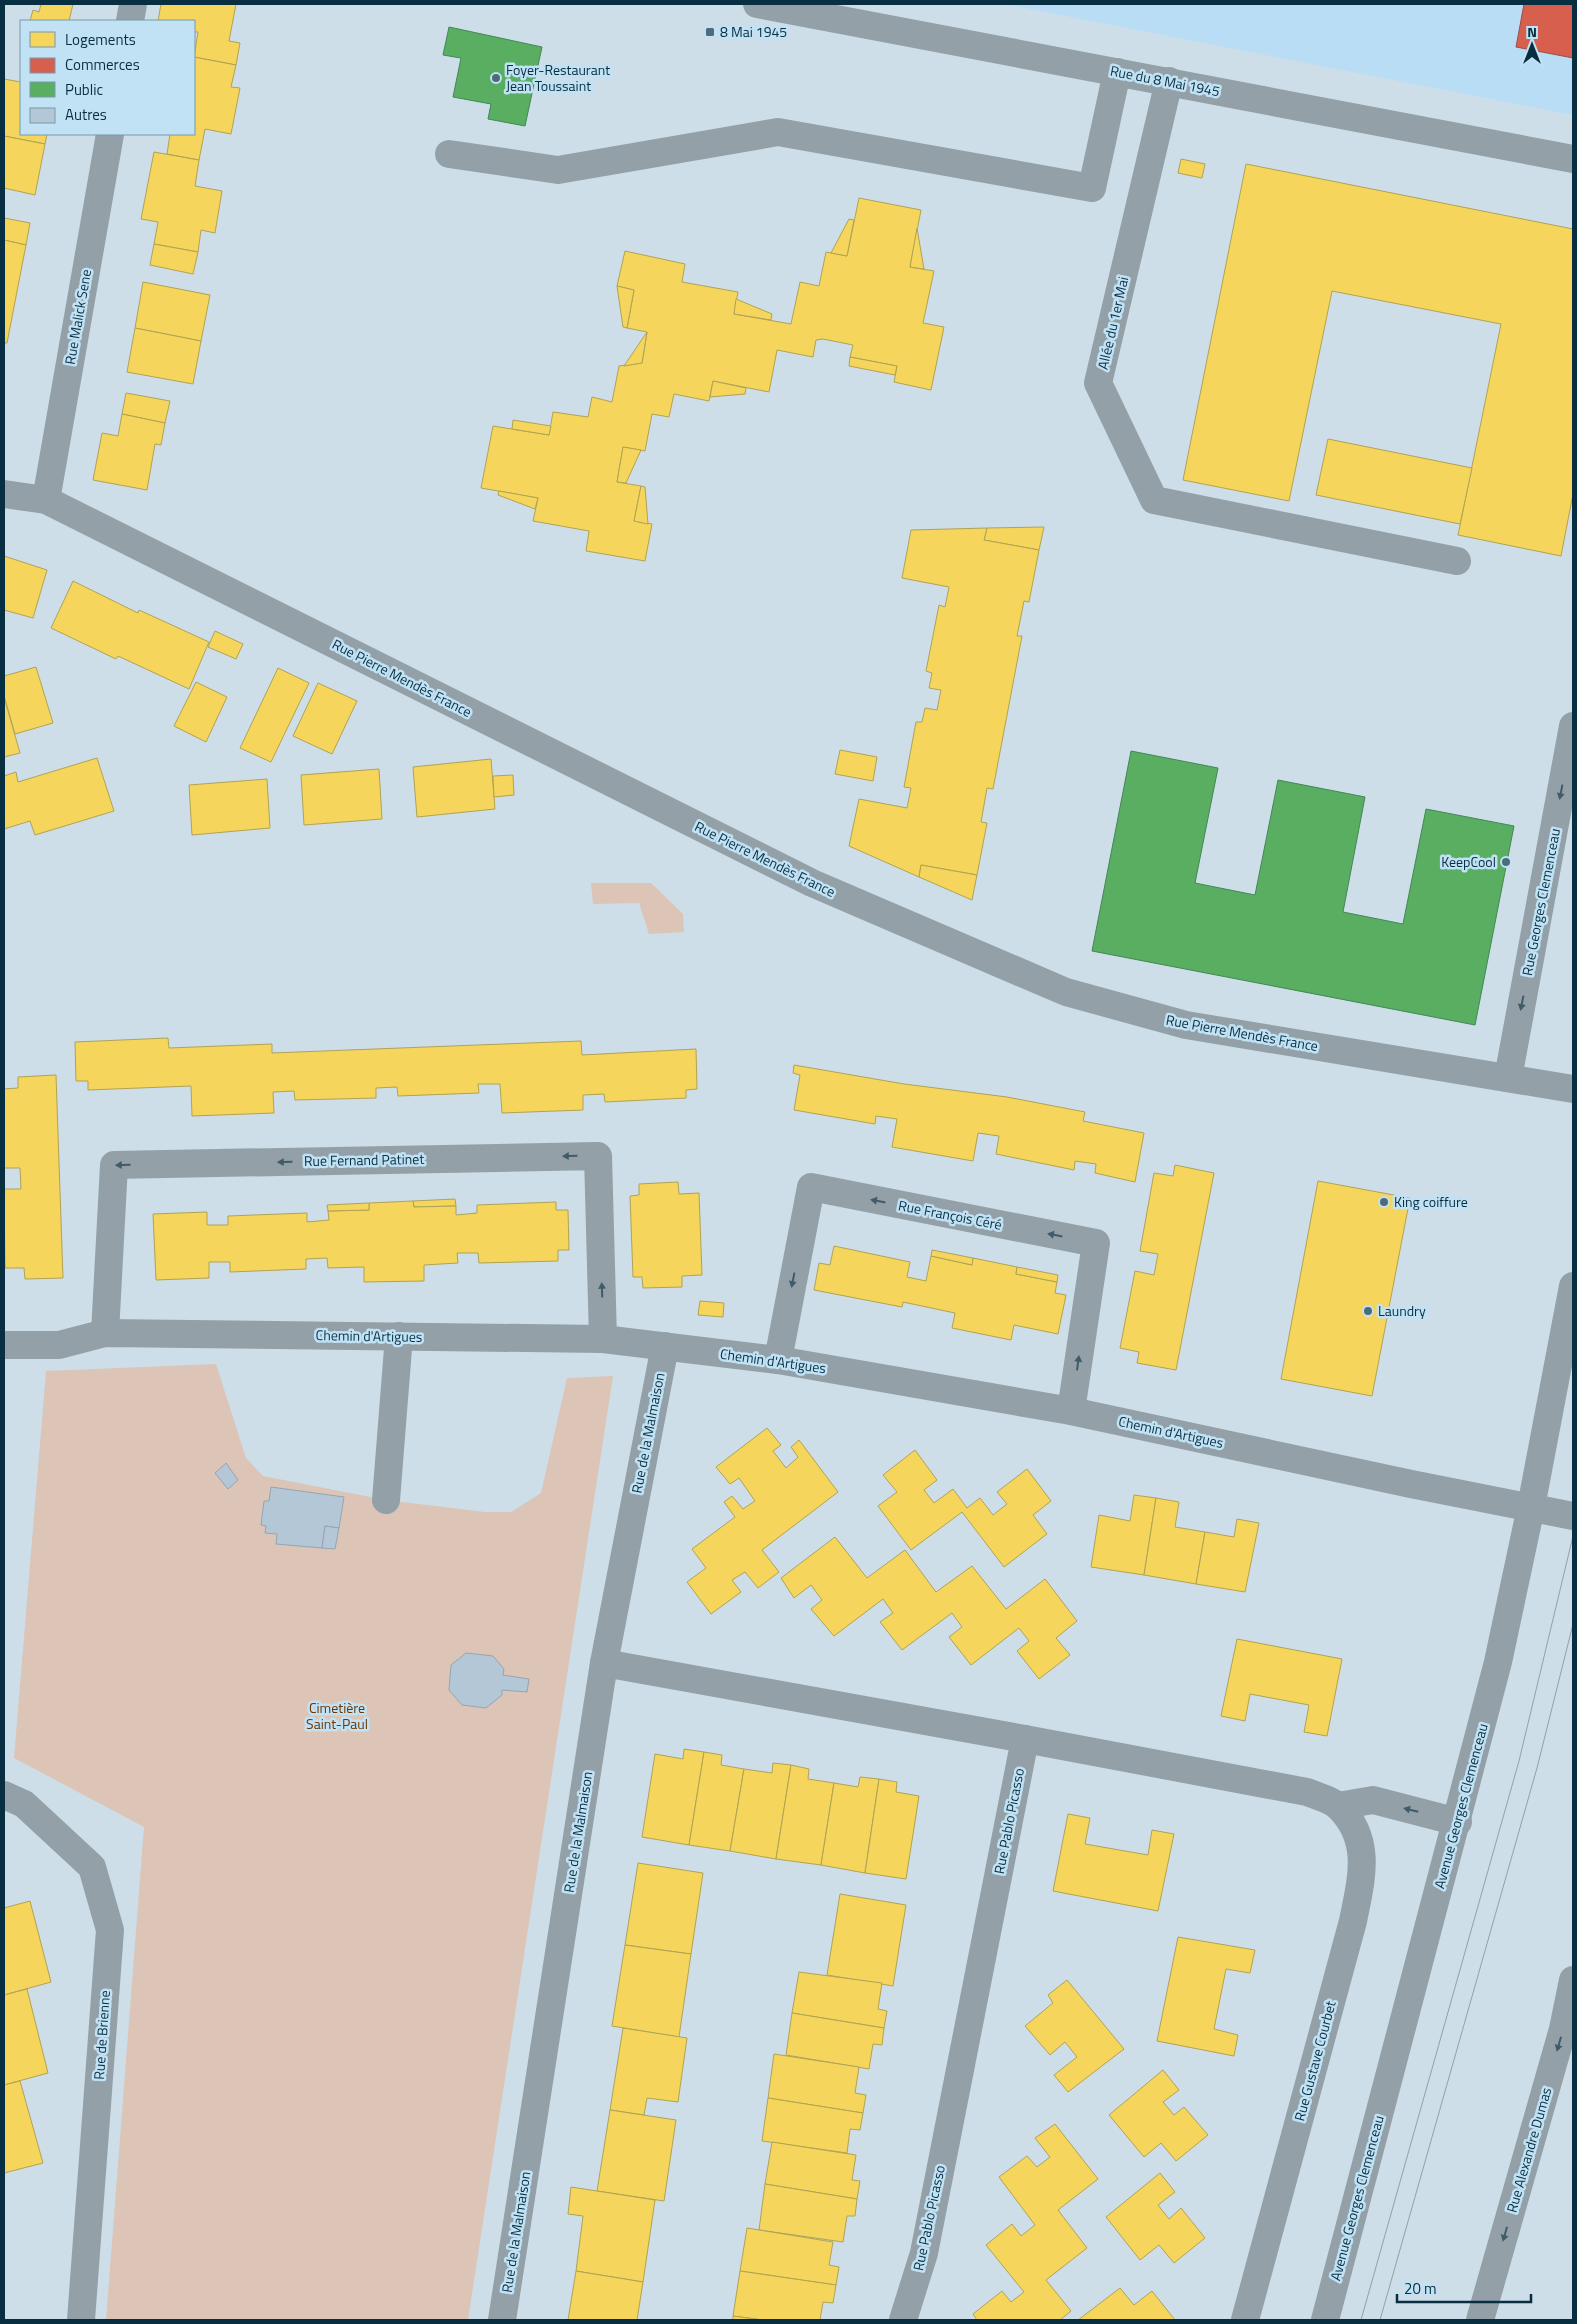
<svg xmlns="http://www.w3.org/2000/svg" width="1577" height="2324" font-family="'Titillium Web',sans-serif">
<rect width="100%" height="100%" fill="#cddee8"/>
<path fill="#b8ddf4" d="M1004,4H1573V115Z"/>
<g fill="#dcc5b6">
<path d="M591,883H651L683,914L684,932L649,934L639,903L593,904Z"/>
<path d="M216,1364L246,1458L263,1476L386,1500L485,1512H511L541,1493L567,1378L613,1376L468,2320H106L144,1827L14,1758L46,1371Z"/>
</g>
<g fill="#f6d55c" stroke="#afa354">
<path d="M41,4H73L69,21H30L33,10L39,12Z"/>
<path d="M161,4H236L229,41L240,43L236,65L194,57L198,32H194V21H158Z"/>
<path d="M194,57L236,65L231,87L240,88L231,134L205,129L199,160L167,154L170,134H194Z"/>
<path d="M4,79L21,82V134H47L45,144L4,136Z"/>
<path d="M4,136L45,144L35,195L4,188Z"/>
<path d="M154,152L199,160L195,186L222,191L215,233L201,230L198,252L154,244L158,222L141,219Z"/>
<path d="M1181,159L1205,164L1202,178L1178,173Z"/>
<path d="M1246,164L1573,229V494L1561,556L1458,535L1501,324L1332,291L1289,501L1183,480Z"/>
<path d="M859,198L921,210L910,267L934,271L923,323L944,327L931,390L894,382L897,366L850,357L853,345L823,339L816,340L813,357L777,350L769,392L713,381L709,401L674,394L669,417L652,414L645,451L623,447L617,482L641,486L634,521L652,524L645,561L586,551L589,531L533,521L538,498L481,488L493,426L549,435L553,412L588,417L592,397L612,402L619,366L642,363L647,332L627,328L634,290L617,286L625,251L685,264L682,282L738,292L734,314L791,324L800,282L819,286L826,252L847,256Z"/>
<path d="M4,218L30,223L26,245L4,240Z"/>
<path d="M849,219L854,220L847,256L831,253Z"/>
<path d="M917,228L924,269L910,267Z"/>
<path d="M4,240L26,245L7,343H4Z"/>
<path d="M154,244L198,252L193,274L150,265Z"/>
<path d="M143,282L210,295L201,341L135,328Z"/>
<path d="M617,286L634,290L627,328L623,327Z"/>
<path d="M736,299L772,314L771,320L734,314Z"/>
<path d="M135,328L201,341L193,384L127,372Z"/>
<path d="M647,332L642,363L624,366Z"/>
<path d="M850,357L897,366L895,375L849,366Z"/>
<path d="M713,381L746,388L745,394L710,397Z"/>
<path d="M126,393L170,401L165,423L122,414Z"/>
<path d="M122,414L165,423L161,445L155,444L147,490L93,480L102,433L118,436Z"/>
<path d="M513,420L551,426L549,435L512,429Z"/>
<path d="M1328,439L1472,468L1460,524L1316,495Z"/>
<path d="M623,447L641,450L626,483L617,482Z"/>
<path d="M641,486L645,487L648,524L634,521Z"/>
<path d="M499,491L538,498L535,509L498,495Z"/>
<path d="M1044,527L1039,550L984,540L987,528Z"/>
<path d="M987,528L984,540L1039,550L1029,602L1024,601L1017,636H1022L993,789L987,788L981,822L987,823L977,875L921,865L919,877L849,846L859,799L907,808L911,788L904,787L916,722H922L925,708L937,710L941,690L929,688L932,673L926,671L939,605L945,607L949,587L902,578L911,530Z"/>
<path d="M4,556L47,570L33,618L4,610Z"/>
<path d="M73,581L138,613L139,610L209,642L189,689L118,656L116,659L51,628Z"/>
<path d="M215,631L243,644L236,659L208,647Z"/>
<path d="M36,667L53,723L15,734L4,696V676Z"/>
<path d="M278,668L309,683L271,762L240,748Z"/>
<path d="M196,682L227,697L206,742L174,726Z"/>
<path d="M318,683L357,701L332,754L293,736Z"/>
<path d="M4,697L20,753L4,757Z"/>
<path d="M840,750L877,757L873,781L835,774Z"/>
<path d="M97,758L114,811L35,835L30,821L4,829V776L16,772L18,782Z"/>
<path d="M491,759L495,809L417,817L413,767Z"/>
<path d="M379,769L382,819L304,825L301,775Z"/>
<path d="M513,775L514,795L494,797L493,776Z"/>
<path d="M267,779L270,828L192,835L189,785Z"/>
<path d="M921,865L977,875L972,900L919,877Z"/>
<path d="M168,1038L169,1048L272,1044V1053L581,1041L582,1055L696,1049L697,1089L686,1090V1098L605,1102L604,1094L583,1095V1110L502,1113L500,1084H478L479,1093L398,1096L397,1087L376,1088V1098L295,1100L294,1091L273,1092L274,1113L192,1116L191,1086L88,1090V1081H76L75,1042Z"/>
<path d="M794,1065L904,1084L1007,1097L1085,1112L1083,1121L1144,1133L1135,1182L1095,1173L1096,1164L1075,1161L1074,1170L996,1154L999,1136L978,1133L973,1161L892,1147L897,1119L876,1116L875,1124L794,1110L800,1075L793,1073Z"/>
<path d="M56,1075L63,1278L25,1279L24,1268H5L4,1189H21L20,1168H4V1089L18,1088V1077Z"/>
<path d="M1175,1165L1214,1173L1176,1370L1137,1363L1139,1352L1120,1348L1135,1271L1154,1275L1158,1254L1140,1251L1154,1173L1173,1176Z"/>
<path d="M1318,1181L1410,1198L1372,1396L1281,1379Z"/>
<path d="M678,1182L679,1194L699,1193L702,1275L682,1276V1287L643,1288L642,1277H633L630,1196L639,1195V1184Z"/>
<path d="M455,1199L456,1206L414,1207L413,1201Z"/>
<path d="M413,1201L414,1207L456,1206V1215L477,1213V1205L556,1202V1210H568L569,1250H558V1261L479,1263L478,1253H457L458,1263L424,1265V1281L364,1282V1267L328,1268L327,1258L306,1259V1269L230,1272V1262H209V1278L156,1280L153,1214L207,1212V1225H228V1216L307,1213V1222L329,1220L328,1211L369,1210V1203Z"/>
<path d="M369,1203V1210L328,1211L327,1205Z"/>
<path d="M834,1246L910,1262L907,1277L926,1281L931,1256L972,1265L973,1258L1017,1267L1016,1274L1057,1282L1055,1293L1066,1295L1058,1334L1014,1325L1011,1340L952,1328L955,1313L903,1302L902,1307L814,1290L819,1263L830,1265Z"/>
<path d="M932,1250L973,1258L972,1265L931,1256Z"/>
<path d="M1017,1267L1058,1275L1057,1282L1016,1274Z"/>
<path d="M700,1301L724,1303L723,1317L698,1315Z"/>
<path d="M767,1428L781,1445L773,1451L786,1468L798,1457L791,1447L799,1440L838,1492L762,1550L779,1572L758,1588L745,1572L732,1580L741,1592L711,1614L687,1582L706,1568L692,1549L735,1517L724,1502L732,1496L743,1509L755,1501L739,1478L730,1484L716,1467Z"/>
<path d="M915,1450L937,1480L924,1490L934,1503L953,1489L967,1508L980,1498L993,1515L1007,1504L997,1492L1027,1469L1051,1501L1033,1515L1047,1534L1004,1567L962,1512L911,1550L878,1506L897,1492L883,1475Z"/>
<path d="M1134,1495L1156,1498L1144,1575L1091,1567L1099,1515L1130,1521Z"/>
<path d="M1156,1498L1179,1502L1175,1527L1205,1532L1196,1584L1144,1575Z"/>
<path d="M1237,1519L1259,1523L1245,1592L1196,1584L1205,1532L1234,1537Z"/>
<path d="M835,1537L867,1578L905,1550L936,1592L972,1566L1006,1609L1045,1579L1077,1621L1056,1638L1070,1655L1039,1679L1017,1651L1029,1641L1019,1628L971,1665L949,1637L962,1627L952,1613L902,1650L880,1622L893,1613L883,1599L834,1636L811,1609L822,1600L811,1585L794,1598L781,1578Z"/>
<path d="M1237,1639L1342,1659L1327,1736L1304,1732L1309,1705L1250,1694L1245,1721L1221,1716Z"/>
<path d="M684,1749L704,1752L689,1845L642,1837L655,1754L683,1759Z"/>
<path d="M704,1752L722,1755L721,1765L744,1769L730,1851L689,1845Z"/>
<path d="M773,1763L791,1765L776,1859L730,1851L744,1769L772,1773Z"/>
<path d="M791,1765L809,1769L808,1779L834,1783L821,1865L776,1859Z"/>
<path d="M860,1777L879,1779L865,1873L821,1865L834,1783L858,1787Z"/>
<path d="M879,1779L897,1782L896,1792L919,1796L906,1879L865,1873Z"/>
<path d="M1068,1814L1090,1818L1085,1844L1148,1855L1152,1830L1174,1834L1158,1911L1053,1891Z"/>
<path d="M638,1863L703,1873L691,1954L625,1945Z"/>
<path d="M840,1894L906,1905L893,1986L827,1975Z"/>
<path d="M30,1901L51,1982L4,1995V1908Z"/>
<path d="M1178,1937L1255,1950L1250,1973L1226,1969L1214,2029L1238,2035L1234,2056L1157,2041Z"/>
<path d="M625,1945L691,1954L679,2037L612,2026Z"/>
<path d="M799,1972L882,1983L878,2009L887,2011L884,2028L792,2013Z"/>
<path d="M1067,1980L1124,2049L1068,2092L1054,2075L1077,2057L1065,2042L1050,2055L1025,2026L1053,2003L1048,1995Z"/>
<path d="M27,1989L48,2073L4,2085V1995Z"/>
<path d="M792,2013L884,2028L882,2045L873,2044L869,2069L786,2055Z"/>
<path d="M623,2028L687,2038L678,2102L647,2098L644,2115L610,2110Z"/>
<path d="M774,2054L859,2067L855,2093L866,2095L863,2113L768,2098Z"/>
<path d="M1163,2070L1179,2090L1163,2102L1174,2115L1184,2107L1208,2135L1176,2161L1161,2143L1144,2157L1109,2115Z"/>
<path d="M20,2081L43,2163L4,2173V2085Z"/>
<path d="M768,2098L863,2113L860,2130L850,2129L847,2153L762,2141Z"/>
<path d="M610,2110L676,2120L664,2201L597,2191Z"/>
<path d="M1055,2124L1098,2179L1058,2210L1087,2248L1046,2280L1071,2311L1060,2320H977L973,2314L1002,2291L1011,2302L1024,2292L986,2245L1012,2224L1021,2236L1035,2225L999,2177L1027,2156L1037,2167L1050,2157L1035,2138Z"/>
<path d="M772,2142L856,2155L852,2180L860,2181L857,2199L765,2184Z"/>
<path d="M1160,2173L1175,2192L1158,2205L1169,2219L1181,2208L1205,2238L1174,2263L1159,2245L1140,2260L1106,2217Z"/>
<path d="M765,2184L857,2199L855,2216H847L843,2242L759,2230Z"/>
<path d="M571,2187L655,2200L643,2282L576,2271L583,2216L568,2214Z"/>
<path d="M747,2228L833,2242L829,2265L839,2267L836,2285L740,2271Z"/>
<path d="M576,2271L643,2282L637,2320H568Z"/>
<path d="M740,2271L836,2285L833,2303L823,2302L820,2320H763L733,2316Z"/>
<path d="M1120,2288L1134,2305L1152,2291L1175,2320H1078Z"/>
<path d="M733,2316L763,2320H733Z"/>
</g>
<path fill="#d6604d" stroke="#985149" d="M1524,4H1573V58L1516,47Z"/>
<g fill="#5aae61" stroke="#418857">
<path d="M449,27L542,47L525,126L488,119L491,104L453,97L461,58L443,55Z"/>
<path d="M1131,751L1218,768L1195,883L1255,895L1278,780L1365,797L1343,912L1403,924L1426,809L1514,826L1475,1025L1092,951Z"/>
</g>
<g fill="#b4c7d7" stroke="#93a5b5">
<path d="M226,1463L238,1480L228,1489L215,1473Z"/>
<path d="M271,1487L344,1497L339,1528L325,1526L322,1548L276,1544L277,1534L265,1533L266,1526L261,1525L264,1501H269Z"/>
<path d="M325,1526L339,1528L335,1549L322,1548Z"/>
<path d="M466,1653L493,1656L504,1669L503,1675L529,1679L527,1692L502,1690V1695L486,1708L462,1705L449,1690L451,1665Z"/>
</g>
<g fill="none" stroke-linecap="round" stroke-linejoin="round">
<g stroke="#93a0a7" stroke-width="28">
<path d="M757,4L1573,159"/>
<path d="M130,21L133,4"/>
<path d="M1169,81L1098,383L1154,500L1457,561"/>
<path d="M449,154L558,170L778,132L1092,188L1117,72"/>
<path d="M4,494L46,500L812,883L1066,992L1186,1025L1573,1089"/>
<path d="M46,500L110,134"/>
<path d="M1508,1078L1573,726"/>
<path d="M105,1333L114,1165L598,1156L603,1339"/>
<path d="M4,1345H59L105,1333L603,1339L778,1360L1071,1411L1411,1484L1573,1516"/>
<path d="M778,1360L811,1187L1096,1243L1071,1411"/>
<path d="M386,1500L399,1336"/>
<path d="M604,1663L1025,1739L924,2253L903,2320"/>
<path d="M1025,1739L1307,1792C1317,1796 1332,1800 1339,1807C1373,1841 1361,1880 1353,1921L1245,2320"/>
<path d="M4,1795L24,1804L92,1867L110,1930L81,2320"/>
<path d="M1338,1806L1373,1800L1458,1822"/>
<path d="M502,2320L604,1663L665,1346"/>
<path d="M1325,2320L1498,1662L1531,1507L1573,1286"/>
<path d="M1480,2320L1563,2029L1573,1980"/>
</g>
<g stroke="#92a0a8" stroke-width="1">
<path d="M1361,2320L1519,1761L1573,1536"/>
<path d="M1380,2320L1537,1768L1573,1624"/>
</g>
</g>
<defs><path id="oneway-solid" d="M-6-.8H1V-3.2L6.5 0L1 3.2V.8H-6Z" transform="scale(1.25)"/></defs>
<g fill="#405c6a">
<use href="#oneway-solid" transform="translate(1561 792) rotate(101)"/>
<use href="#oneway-solid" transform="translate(1522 1003) rotate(101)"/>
<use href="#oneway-solid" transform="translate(570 1156) rotate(179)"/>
<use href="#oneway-solid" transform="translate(285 1162) rotate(179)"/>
<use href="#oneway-solid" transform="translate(123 1165) rotate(179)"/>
<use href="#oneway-solid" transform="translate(878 1201) rotate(-169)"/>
<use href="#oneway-solid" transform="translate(1055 1235) rotate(-169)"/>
<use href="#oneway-solid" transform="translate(793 1280) rotate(101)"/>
<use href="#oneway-solid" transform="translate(602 1290) rotate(-92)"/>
<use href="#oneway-solid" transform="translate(1078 1363) rotate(-82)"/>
<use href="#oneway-solid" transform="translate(1411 1810) rotate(-166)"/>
<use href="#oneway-solid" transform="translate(1559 2044) rotate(106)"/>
<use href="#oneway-solid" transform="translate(1505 2234) rotate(106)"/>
</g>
<g fill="#4d6c7b" stroke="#c1e1f4" stroke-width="2">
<rect x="705" y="27" width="10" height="10" rx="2.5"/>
<circle cx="496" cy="78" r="5"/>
<circle cx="1506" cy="862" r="5"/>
<circle cx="1384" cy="1202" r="5"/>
<circle cx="1368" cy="1311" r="5"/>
</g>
<g text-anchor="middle" stroke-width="5" stroke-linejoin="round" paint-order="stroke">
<g font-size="14" fill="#082f41" stroke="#c1e1f4" text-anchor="start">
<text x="720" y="37">8 Mai 1945</text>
<text x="506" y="75">Foyer-Restaurant<tspan x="506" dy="16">Jean Toussaint</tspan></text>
<text x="1496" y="867" text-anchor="end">KeepCool</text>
<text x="1394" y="1207">King coiffure</text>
<text x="1378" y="1316">Laundry</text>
</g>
<g font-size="14" fill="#082f41" stroke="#c1e1f4">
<text transform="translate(1165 81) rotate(11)" y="5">Rue du 8 Mai 1945</text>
<text transform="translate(78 317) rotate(-80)" y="5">Rue Malick Sene</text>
<text transform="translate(1113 323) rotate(-77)" y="5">Allée du 1er Mai</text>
<text transform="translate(402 678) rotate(27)" y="5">Rue Pierre Mendès France</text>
<text transform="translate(765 859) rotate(26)" y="5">Rue Pierre Mendès France</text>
<text transform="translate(1541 902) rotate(-79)" y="5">Rue Georges Clemenceau</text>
<text transform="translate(1242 1033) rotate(10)" y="5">Rue Pierre Mendès France</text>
<text transform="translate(364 1160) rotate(-1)" y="5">Rue Fernand Patinet</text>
<text transform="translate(950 1215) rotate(11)" y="5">Rue François Céré</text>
<text transform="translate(369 1336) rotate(1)" y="5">Chemin d'Artigues</text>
<text transform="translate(773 1361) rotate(8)" y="5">Chemin d'Artigues</text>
<text transform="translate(1171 1432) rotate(12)" y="5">Chemin d'Artigues</text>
<text transform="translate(648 1433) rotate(-79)" y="5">Rue de la Malmaison</text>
<text transform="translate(1461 1806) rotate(-75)" y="5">Avenue Georges Clemenceau</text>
<text transform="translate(1009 1821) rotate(-79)" y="5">Rue Pablo Picasso</text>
<text transform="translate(578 1832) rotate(-81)" y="5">Rue de la Malmaison</text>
<text transform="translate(102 2035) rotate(-86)" y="5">Rue de Brienne</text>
<text transform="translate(1315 2061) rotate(-75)" y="5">Rue Gustave Courbet</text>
<text transform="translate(1529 2150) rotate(-74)" y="5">Rue Alexandre Dumas</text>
<text transform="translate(1357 2198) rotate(-75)" y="5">Avenue Georges Clemenceau</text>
<text transform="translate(929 2218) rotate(-78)" y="5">Rue Pablo Picasso</text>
<text transform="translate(516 2232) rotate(-81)" y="5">Rue de la Malmaison</text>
</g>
<g font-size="14" fill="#6e3603" stroke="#c1e1f4">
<text x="337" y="1713">Cimetière<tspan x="337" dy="16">Saint-Paul</tspan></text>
</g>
</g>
<rect width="1577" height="2324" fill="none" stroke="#082f41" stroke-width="10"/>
<rect x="20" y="20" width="175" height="115" fill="#c1e1f4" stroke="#779aac"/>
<rect x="30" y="32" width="25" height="15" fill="#f6d55c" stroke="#779aac"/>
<text x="65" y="45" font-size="15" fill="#082f41">Logements</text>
<rect x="30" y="58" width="25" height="15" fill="#d6604d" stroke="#779aac"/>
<text x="65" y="70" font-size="15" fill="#082f41">Commerces</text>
<rect x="30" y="82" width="25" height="15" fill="#5aae61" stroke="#779aac"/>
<text x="65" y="95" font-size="15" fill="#082f41">Public</text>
<rect x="30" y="108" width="25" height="15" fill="#b4c7d7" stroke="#779aac"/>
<text x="65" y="120" font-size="15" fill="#082f41">Autres</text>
<g transform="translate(1532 45)" stroke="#c1e1f4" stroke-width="4" paint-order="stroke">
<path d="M0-4L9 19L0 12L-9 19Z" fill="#082f41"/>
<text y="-8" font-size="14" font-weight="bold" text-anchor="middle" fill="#082f41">N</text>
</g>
<path d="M1397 2294v8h134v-8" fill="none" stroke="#082f41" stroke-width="2.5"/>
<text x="1404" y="2294" font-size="15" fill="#082f41" stroke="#c1e1f4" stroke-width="4" paint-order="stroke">20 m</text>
</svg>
